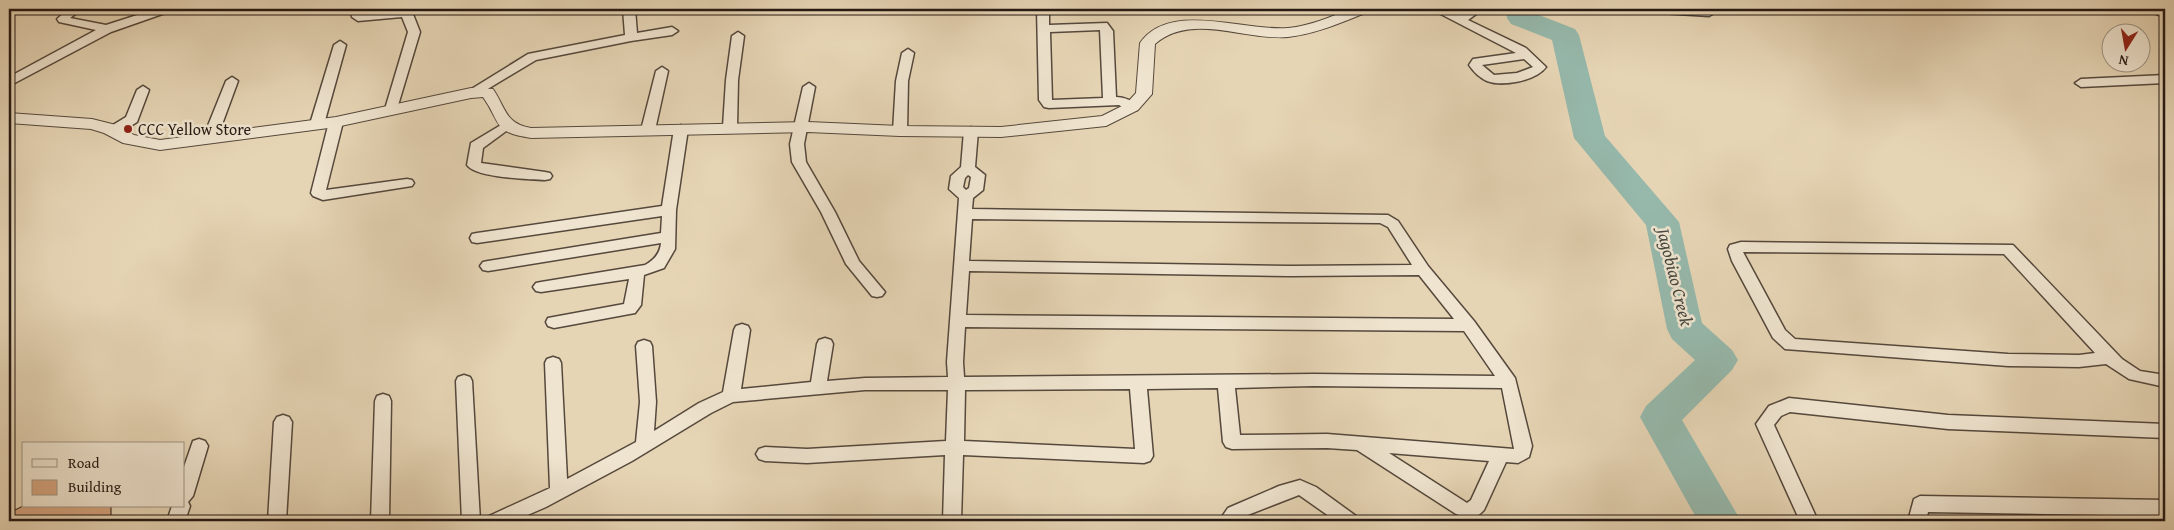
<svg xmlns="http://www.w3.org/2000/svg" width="2174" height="530" font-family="'Gentium Book Plus',serif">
<rect width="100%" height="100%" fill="#e6d5b5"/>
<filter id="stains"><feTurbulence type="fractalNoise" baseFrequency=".004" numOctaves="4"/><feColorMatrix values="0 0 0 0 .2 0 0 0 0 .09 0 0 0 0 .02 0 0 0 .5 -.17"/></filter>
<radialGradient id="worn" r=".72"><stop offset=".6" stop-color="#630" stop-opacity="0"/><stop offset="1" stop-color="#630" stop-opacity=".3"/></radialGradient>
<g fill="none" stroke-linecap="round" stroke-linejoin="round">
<path fill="#96b9ac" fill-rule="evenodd" d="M1506,9H1532L1534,13L1575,29L1579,35L1605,136L1679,222L1702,323L1732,350L1738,360L1732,370L1682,420L1741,521H1698L1640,417L1646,406L1695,360L1672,339L1667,329L1646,225L1574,138L1552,40L1511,24L1507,18Z"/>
</g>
<path fill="#d5a47e" stroke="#251914" d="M23,506H111V521H9V513Z"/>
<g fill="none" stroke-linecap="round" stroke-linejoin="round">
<defs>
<g id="minor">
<path d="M68,9H82L70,18L106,25L156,9H173L171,11L111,32L9,86V77L96,30L59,22L57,19Z"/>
<path d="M350,9H362L363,13L411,9L420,32L396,112H386L385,109L408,32L402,17L358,21L352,17Z"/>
<path d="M623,9H635L637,33L672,27L678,31L672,35L631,41L536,60L476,96L471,97L465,93L528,54L625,35Z"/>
<path d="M1037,9H1049V25L1107,23L1113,31L1116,97C1124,97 1134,101 1138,107L1137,110H1127L1119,105L1049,108L1044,107L1039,100ZM1100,30L1103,98L1052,100L1050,32Z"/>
<path d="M1431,9H1446L1459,15L1469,9H1483L1468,20L1526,48L1546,67C1536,81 1502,87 1487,81C1480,78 1473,71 1469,65L1473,59L1516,53ZM1524,59L1533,67L1517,73L1494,75L1482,65Z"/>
<path d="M1654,9H1721L1709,16L1660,13Z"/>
<path d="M738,32L744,36L738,80L737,127L730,131L723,127L726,80L732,36Z"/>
<path d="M340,41L346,45L324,124L317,128L312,127L310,124L334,45Z"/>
<path d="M908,49L914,53L908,81L907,131L900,135L893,131L896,81L902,53Z"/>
<path d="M662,67L668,71L655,130L648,134L641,130L656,71Z"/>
<path d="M2165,75V83L2081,87L2075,83L2081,79Z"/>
<path d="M232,77L238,81L217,138L215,141H205L203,138L226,81Z"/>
<path d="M809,83L815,87L804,144L806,162L835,212L859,261L885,292L882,296L877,297L872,296L846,264L821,212L792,162L790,144L803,87Z"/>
<path d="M143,86L149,90L137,122L118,134H108L106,131L108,128L126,117L137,90Z"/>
<path d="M336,118L343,122L326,190L407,179L412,180L414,183L412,186L323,200L313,196L311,193L329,122Z"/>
<path d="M506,122L513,126L483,148L481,163L545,172L550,173L552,176L550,179L545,180C529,179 476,178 467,165L471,143Z"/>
<path d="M681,125L688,129L676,210L675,249L664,268L644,275L641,305L635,313L554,328L548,326L546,322L548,318L624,304L629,279L541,292L536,291L533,287L536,283L541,282L645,265C654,260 660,254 661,243L488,271L483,270L480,266L483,262L488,261L661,233L662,216L477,243L472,242L470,238L472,234L477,233L662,206L674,129Z"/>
<path d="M971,127L978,131L975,167L985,175L983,190L973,198L972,209L1388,215L1398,221L1428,266L1474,321L1515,378L1532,446L1529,457L1518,463L1506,462L1484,510C1475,520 1467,518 1456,514L1357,450L1327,448L1232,449L1226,447L1223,442L1218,388L1147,389L1153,456L1150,461L1144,463L963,455L961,521H943L945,455L807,463L765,461L759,459L756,454L759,449L765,447L807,449L946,441L948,390H865L733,402L711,413L632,461L546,507L514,521H486L489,516L550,488L545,363L547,359L553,357L559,359L561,363L567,479L636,442L640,402L636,346L638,342L644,340L650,342L652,346L656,402L654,431L699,403L723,392L734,330L736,326L742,324L748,326L750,330L741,389L811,382L817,344L819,340L825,338L831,340L833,344L827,381L865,378L948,377L947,362L959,198L949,189L951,176L961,167L964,131ZM968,175L971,177L969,188L966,190L963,187L965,178ZM972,219L1380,223L1388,227L1412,265L1290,266L969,261ZM969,271L1290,276L1419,275L1454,319L966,315ZM965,327L1464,331L1495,376L1314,374L964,377L963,362ZM1314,386L1502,388L1514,449L1327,434L1240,435L1235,388ZM1130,389L1135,449L964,441L965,390ZM1389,453L1489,461L1471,500L1467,503Z"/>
<path d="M1741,242L2013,245L2122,359L2140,371L2165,375V387L2129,379L2106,364L2079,367L2008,366L1785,349L1773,338L1732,261L1728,249L1730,245ZM1743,252L2004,254L2095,353L2079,355L2008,354L1795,339L1785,330Z"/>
<path d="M464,375L470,377L472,381L480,521H462L456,381L458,377Z"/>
<path d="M383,394L389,396L391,401L389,521H371L375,401L377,396Z"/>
<path d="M1789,398L1948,415L2165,424V438L1948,429L1790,412L1781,416L1774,425L1818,521H1800L1756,424L1769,406Z"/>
<path d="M283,415L289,417L292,422L286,521H268L274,422L277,417Z"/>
<path d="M199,439L205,441L208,446L193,496L188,502L190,506L185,521H167L172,506H184V467L193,441Z"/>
<path d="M1300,480L1316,487L1356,516L1359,521H1336L1299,495L1240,518L1238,521H1219L1228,508L1279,486Z"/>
<path d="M1920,496L2165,500V516L1928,512L1926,521H1908L1914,499Z"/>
</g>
<g id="tertiary">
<path d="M1351,9H1370L1368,12C1342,22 1316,34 1288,37C1246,41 1191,12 1155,44L1152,94L1138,110L1106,126L1001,137L900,136L808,132L531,138C492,132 502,124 483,97L471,98L336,127L160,150L123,143L104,133L91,129L9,123V113L92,119L116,125L134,135L160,140L336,117L471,88L493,89C506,108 505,124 531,128L808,122L900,126L1001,127L1102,116L1126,104L1136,93L1140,43C1170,0 1245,32 1288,28C1310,26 1330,17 1351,9Z"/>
<path d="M2148,9H2165V18L2150,12Z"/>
</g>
</defs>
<use href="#minor" stroke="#55483c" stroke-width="3"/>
<use href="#tertiary" stroke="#55483c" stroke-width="2"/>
<use href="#minor" fill="#efe4cf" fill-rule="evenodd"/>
<use href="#tertiary" fill="#efe4cf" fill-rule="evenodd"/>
</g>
<circle fill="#8f2418" stroke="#efe4cf" stroke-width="2" cx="128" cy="129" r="5"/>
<g text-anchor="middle" stroke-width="5" stroke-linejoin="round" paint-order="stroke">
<g font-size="16" fill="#251914" stroke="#efe4cf" text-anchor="start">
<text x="138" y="135">CCC Yellow Store</text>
</g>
<g font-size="18" font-style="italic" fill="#474942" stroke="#efe4cf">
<text transform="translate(1675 277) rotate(76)" y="6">Jagobiao Creek</text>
</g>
</g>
<rect width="2174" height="530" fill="none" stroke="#e6d5b5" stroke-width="30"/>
<rect x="10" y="10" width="2154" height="510" fill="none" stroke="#251914" stroke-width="2.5"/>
<rect x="15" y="15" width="2144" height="500" fill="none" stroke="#251914"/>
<rect x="22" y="442" width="162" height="65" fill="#efe4cf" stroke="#9e9384"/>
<rect x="32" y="459" width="25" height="8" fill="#efe4cf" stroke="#9e9384"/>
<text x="68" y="468" font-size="15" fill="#251914">Road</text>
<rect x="32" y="480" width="25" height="15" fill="#d5a47e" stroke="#9e9384"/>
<text x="68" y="492" font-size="15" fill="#251914">Building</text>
<g transform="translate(2126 48) rotate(191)"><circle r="24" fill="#efe4cf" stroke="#9e9384"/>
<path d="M0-4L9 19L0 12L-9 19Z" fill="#8f2418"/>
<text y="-8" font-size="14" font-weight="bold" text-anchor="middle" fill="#251914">N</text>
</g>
<rect width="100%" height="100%" filter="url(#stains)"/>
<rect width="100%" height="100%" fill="url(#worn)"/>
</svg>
